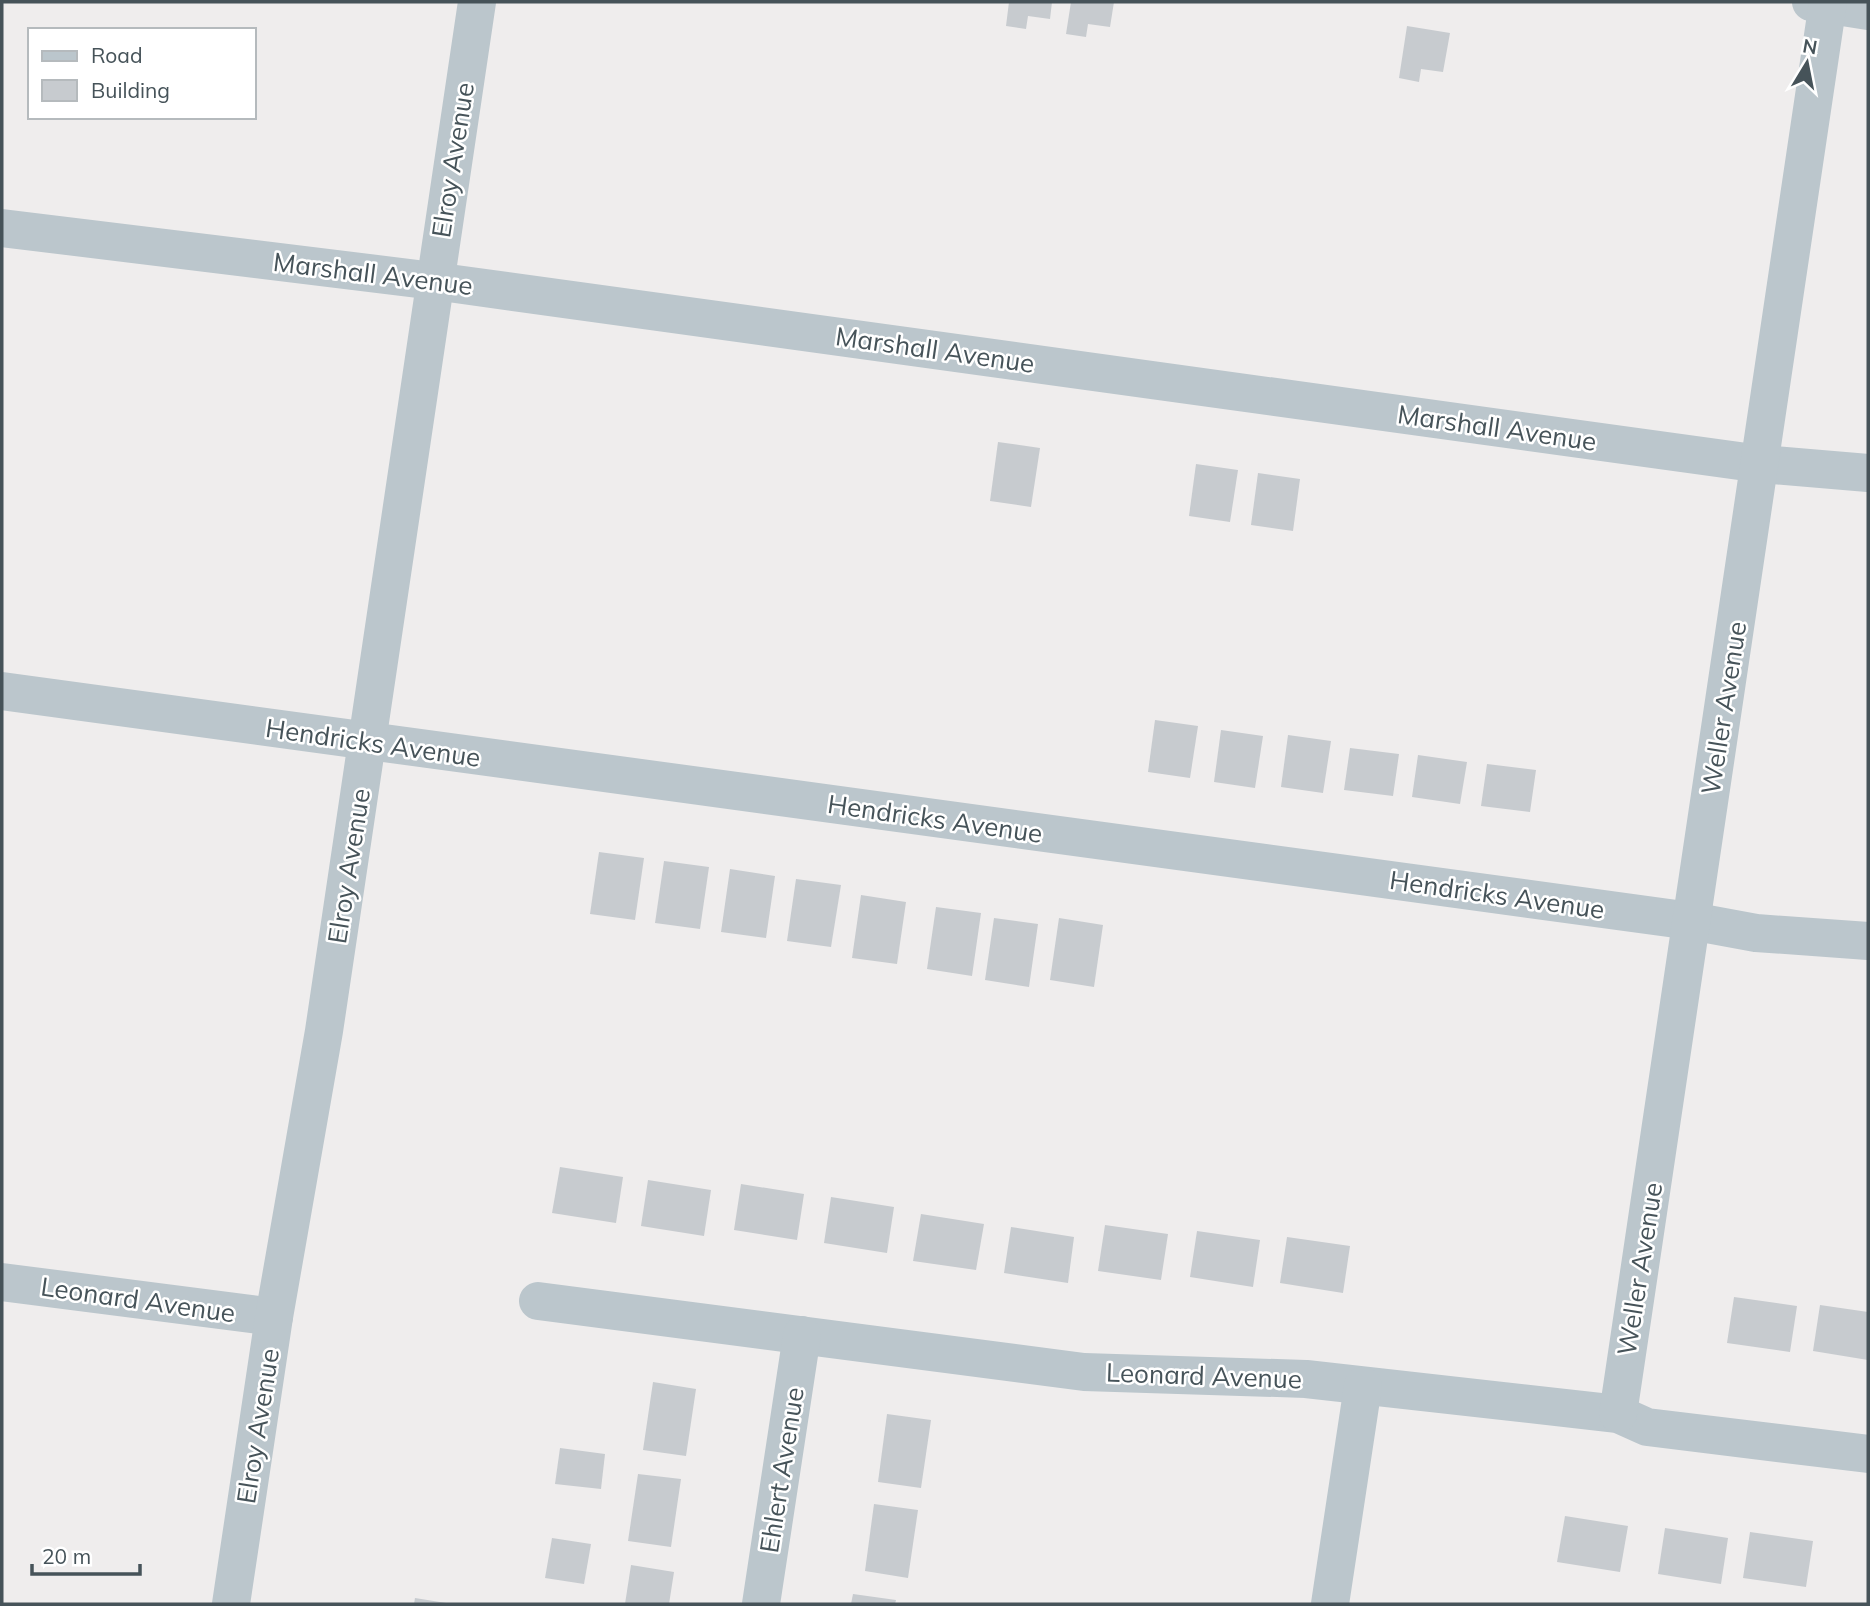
<svg xmlns="http://www.w3.org/2000/svg" width="1870" height="1606" font-family="Mulish,sans-serif">
<rect width="100%" height="100%" fill="#efeded"/>
<g fill="#c7cbcf">
<path d="M1009,2H1052L1050,19L1028,16L1026,29L1006,26Z"/>
<path d="M1071,2H1114L1110,27L1088,24L1086,37L1066,34Z"/>
<path d="M1407,26L1450,33L1443,72L1421,69L1419,82L1399,78Z"/>
<path d="M998,442L1040,448L1031,507L990,501Z"/>
<path d="M1196,464L1238,470L1230,522L1189,516Z"/>
<path d="M1258,473L1300,479L1293,531L1251,525Z"/>
<path d="M1155,720L1198,726L1190,778L1148,772Z"/>
<path d="M1221,730L1263,736L1255,788L1214,782Z"/>
<path d="M1288,735L1331,741L1323,793L1281,787Z"/>
<path d="M1350,748L1399,754L1393,796L1344,790Z"/>
<path d="M1418,755L1467,762L1460,804L1412,797Z"/>
<path d="M1487,764L1536,770L1530,812L1481,806Z"/>
<path d="M599,852L644,858L635,920L590,914Z"/>
<path d="M664,861L709,867L700,929L655,923Z"/>
<path d="M730,869L775,876L766,938L721,932Z"/>
<path d="M796,879L841,885L831,947L787,941Z"/>
<path d="M861,895L906,902L897,964L852,958Z"/>
<path d="M936,907L981,913L972,976L927,969Z"/>
<path d="M994,918L1038,924L1029,987L985,980Z"/>
<path d="M1059,918L1103,925L1094,987L1050,980Z"/>
<path d="M560,1167L623,1177L616,1223L552,1213Z"/>
<path d="M648,1180L711,1190L704,1236L641,1226Z"/>
<path d="M741,1184L804,1194L797,1240L734,1230Z"/>
<path d="M831,1197L894,1207L887,1253L824,1243Z"/>
<path d="M921,1214L984,1224L976,1270L913,1261Z"/>
<path d="M1105,1225L1168,1234L1161,1280L1098,1271Z"/>
<path d="M1011,1227L1074,1237L1068,1283L1004,1273Z"/>
<path d="M1197,1231L1260,1240L1253,1287L1190,1277Z"/>
<path d="M1287,1237L1350,1246L1343,1293L1280,1283Z"/>
<path d="M1734,1297L1797,1306L1790,1352L1727,1343Z"/>
<path d="M1820,1305L1868,1312V1360L1813,1351Z"/>
<path d="M653,1382L696,1389L686,1456L643,1450Z"/>
<path d="M887,1414L931,1420L921,1488L878,1482Z"/>
<path d="M560,1448L605,1454L601,1489L555,1484Z"/>
<path d="M638,1474L681,1479L671,1547L628,1541Z"/>
<path d="M874,1504L918,1510L908,1578L865,1571Z"/>
<path d="M1565,1516L1628,1526L1620,1572L1557,1562Z"/>
<path d="M1665,1528L1728,1538L1721,1584L1658,1574Z"/>
<path d="M1750,1532L1813,1541L1806,1587L1743,1578Z"/>
<path d="M552,1538L591,1544L584,1584L545,1578Z"/>
<path d="M631,1565L674,1572L669,1604H625Z"/>
<path d="M853,1594L896,1600L895,1604H851Z"/>
<path d="M415,1598L446,1603V1604H414Z"/>
</g>
<g fill="none" stroke-linecap="round" stroke-linejoin="round">
<g stroke="#bbc6cc" stroke-width="38">
<path d="M1811,2L1868,11"/>
<path d="M2,228L434,281L1761,464L1868,473"/>
<path d="M2,691L1691,921L1756,933L1868,941"/>
<path d="M2,1282L274,1317"/>
<path d="M538,1301L1084,1372L1306,1379L1618,1414L1647,1427L1868,1454"/>
<path d="M1618,1414L1828,2"/>
<path d="M231,1604L274,1317L324,1031L477,2"/>
<path d="M761,1604L802,1335"/>
<path d="M1330,1604L1363,1386"/>
</g>
</g>
<g text-anchor="middle" stroke-width="5" stroke-linejoin="round" paint-order="stroke">
<g font-size="26" fill="#465359" stroke="#fff">
<text transform="translate(453 160) rotate(-81)" y="9">Elroy Avenue</text>
<text transform="translate(373 274) rotate(7)" y="9">Marshall Avenue</text>
<text transform="translate(935 350) rotate(8)" y="9">Marshall Avenue</text>
<text transform="translate(1497 428) rotate(8)" y="9">Marshall Avenue</text>
<text transform="translate(1724 708) rotate(-81)" y="9">Weller Avenue</text>
<text transform="translate(373 743) rotate(8)" y="9">Hendricks Avenue</text>
<text transform="translate(935 819) rotate(8)" y="9">Hendricks Avenue</text>
<text transform="translate(349 866) rotate(-81)" y="9">Elroy Avenue</text>
<text transform="translate(1497 895) rotate(8)" y="9">Hendricks Avenue</text>
<text transform="translate(1640 1269) rotate(-81)" y="9">Weller Avenue</text>
<text transform="translate(138 1300) rotate(8)" y="9">Leonard Avenue</text>
<text transform="translate(1204 1376) rotate(2)" y="9">Leonard Avenue</text>
<text transform="translate(258 1426) rotate(-81)" y="9">Elroy Avenue</text>
<text transform="translate(782 1470) rotate(-81)" y="9">Ehlert Avenue</text>
</g>
</g>
<rect width="1870" height="1606" fill="none" stroke="#465359" stroke-width="7"/>
<rect x="28" y="28" width="228" height="91" fill="#ffffff" stroke="#b5babd" stroke-width="2"/>
<rect x="42" y="51" width="35" height="10" fill="#bbc6cc" stroke="#b5babd" stroke-width="2"/>
<text x="91" y="63" font-size="21" fill="#465359">Road</text>
<rect x="42" y="80" width="35" height="21" fill="#c7cbcf" stroke="#b5babd" stroke-width="2"/>
<text x="91" y="98" font-size="21" fill="#465359">Building</text>
<g transform="translate(1807 63) rotate(10)" stroke="#ffffff" stroke-width="5" paint-order="stroke">
<path d="M0-5L12 26L0 18L-12 26Z" fill="#465359"/>
<text y="-10" font-size="19" font-weight="bold" text-anchor="middle" fill="#465359">N</text>
</g>
<path d="M32 1564v10h108v-10" fill="none" stroke="#465359" stroke-width="3.5"/>
<text x="42" y="1564" font-size="21" fill="#465359" stroke="#ffffff" stroke-width="5" paint-order="stroke">20 m</text>
</svg>
